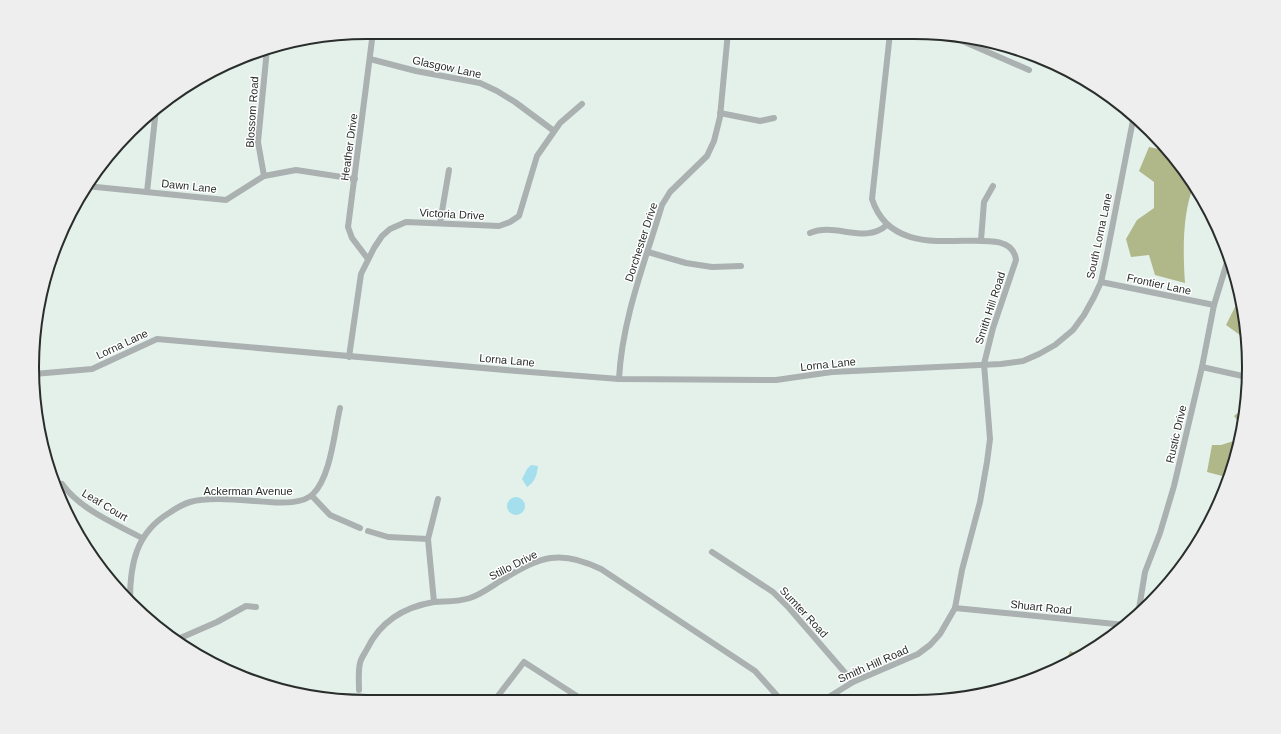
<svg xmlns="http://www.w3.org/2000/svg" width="1281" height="734" font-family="Arial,sans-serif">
<rect width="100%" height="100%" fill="#e4f1eb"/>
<g fill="#b0b789">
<path d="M1149,147L1168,151L1180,163L1194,185C1182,213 1183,254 1185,283L1155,275L1149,255L1131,257L1126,239L1137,220L1154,208V182L1139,171Z"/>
<path d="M1236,305L1242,306L1247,340L1226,325Z"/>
<path d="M1246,406L1241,435L1239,423L1234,416Z"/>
<path d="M1240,439L1230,478L1207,472L1212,445H1221Z"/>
<path d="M1070,651L1080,655L1066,662Z"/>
</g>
<g fill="#a5dfee">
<path d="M531,465L538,466C537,475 535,482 527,487L522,479L527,469Z"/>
<circle cx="516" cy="506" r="9"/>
</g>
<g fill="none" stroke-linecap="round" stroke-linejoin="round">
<g stroke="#aab1b0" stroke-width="6">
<path d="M951,36L1029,70"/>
<path d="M370,59L416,71L480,83L497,91L515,102L554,131"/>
<path d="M720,113L760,121L774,118"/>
<path d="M264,176L258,142L267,49"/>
<path d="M86,186L226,200L264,176L296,170L355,179"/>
<path d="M147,192L156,109"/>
<path d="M440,223L449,170"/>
<path d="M810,233C836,222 864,245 887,225"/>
<path d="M981,240L984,202L993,186"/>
<path d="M648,252L686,263L712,267L741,266"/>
<path d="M368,259L352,238L348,227L373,32"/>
<path d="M1101,282L1214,305"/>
<path d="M349,357L361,274L374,248L382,236L390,229L406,222L499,226L510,222L519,216L537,156L560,123L582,104"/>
<path d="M1202,367L1247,377"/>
<path d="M34,374L92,369L157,339L517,371L619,379L776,380L832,372L1001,364L1023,361L1039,354L1055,345L1073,330L1084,315L1094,297L1101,282L1106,259L1134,115"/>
<path d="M619,379C622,319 645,262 662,205L670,192L707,156L714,141L720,117L728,32"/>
<path d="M62,484C81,510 114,523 142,538"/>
<path d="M312,496L330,515L360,528"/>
<path d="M368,531L388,537L428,539"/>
<path d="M712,552L773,592L789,608L853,682"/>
<path d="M130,600C130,564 136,533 169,513C175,509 183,504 190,502C212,496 246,501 269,502C282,503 303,504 313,494C331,476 334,433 340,408"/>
<path d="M434,602L428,539L438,499"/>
<path d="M955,608L1125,625"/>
<path d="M1138,615L1145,572L1160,533L1174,486L1202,367L1214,305L1229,256"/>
<path d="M178,639L217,622L246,606L256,607"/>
<path d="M359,690C359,681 358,671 360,663C361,658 365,653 367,649C380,622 404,607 434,602C446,601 458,602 470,598C482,594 492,586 502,580C541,556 560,549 601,569L755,671L781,700"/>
<path d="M824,700L853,682L918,654L930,645L940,634L955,608L962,570L980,502L987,462L990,439L984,364L993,328L1016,260C1011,213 897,277 872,199L890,33"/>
<path d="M494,701L524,662L583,700"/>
</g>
</g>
<g text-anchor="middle" stroke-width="3" stroke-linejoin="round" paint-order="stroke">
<g font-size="11" fill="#292e2c" stroke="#fff">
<text transform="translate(447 67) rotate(12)" y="4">Glasgow Lane</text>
<text transform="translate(252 112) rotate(-86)" y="4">Blossom Road</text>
<text transform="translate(349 147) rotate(-82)" y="4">Heather Drive</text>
<text transform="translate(189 186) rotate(6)" y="4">Dawn Lane</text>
<text transform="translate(452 214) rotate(3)" y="4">Victoria Drive</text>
<text transform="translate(1099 236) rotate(-78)" y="4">South Lorna Lane</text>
<text transform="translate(641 242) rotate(-72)" y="4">Dorchester Drive</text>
<text transform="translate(1159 284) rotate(12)" y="4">Frontier Lane</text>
<text transform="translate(990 308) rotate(-72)" y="4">Smith Hill Road</text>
<text transform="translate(122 344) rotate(-25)" y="4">Lorna Lane</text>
<text transform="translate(507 360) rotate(5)" y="4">Lorna Lane</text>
<text transform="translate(828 364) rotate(-6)" y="4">Lorna Lane</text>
<text transform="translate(1176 434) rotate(-77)" y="4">Rustic Drive</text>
<text x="248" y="495">Ackerman Avenue</text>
<text transform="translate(105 505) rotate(31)" y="4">Leaf Court</text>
<text transform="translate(513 565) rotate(-27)" y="4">Stillo Drive</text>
<text transform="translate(1041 607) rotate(6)" y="4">Shuart Road</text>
<text transform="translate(804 612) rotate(47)" y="4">Sumter Road</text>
<text transform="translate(873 664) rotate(-24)" y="4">Smith Hill Road</text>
</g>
</g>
<path d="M0 0H1281V734H0ZM367 39H914A328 328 0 0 1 1242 367V367A328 328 0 0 1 914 695H367A328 328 0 0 1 39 367V367A328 328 0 0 1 367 39Z" fill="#eee" fill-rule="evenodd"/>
<path fill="none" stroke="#292e2c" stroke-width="2" d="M367 39H914A328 328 0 0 1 1242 367V367A328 328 0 0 1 914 695H367A328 328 0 0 1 39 367V367A328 328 0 0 1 367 39Z"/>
</svg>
